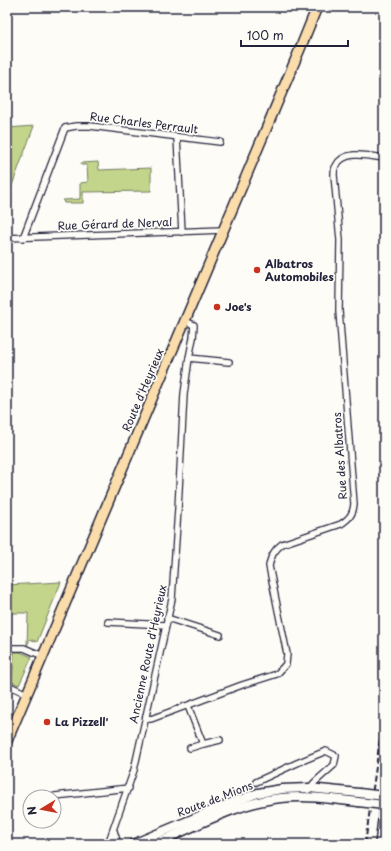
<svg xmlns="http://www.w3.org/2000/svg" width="391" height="851" font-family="'Playpen Sans',sans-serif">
<rect width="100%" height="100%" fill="#fdfcf7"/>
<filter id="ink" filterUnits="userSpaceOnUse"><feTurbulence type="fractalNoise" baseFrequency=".025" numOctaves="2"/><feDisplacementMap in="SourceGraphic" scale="8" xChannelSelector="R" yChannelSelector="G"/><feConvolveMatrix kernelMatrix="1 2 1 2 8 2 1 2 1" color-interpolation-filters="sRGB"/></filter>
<g filter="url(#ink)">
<g fill="#c3d58a" stroke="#727c62">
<path d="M34,126L7,199V128Z"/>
<path d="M98,162L99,170L151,168V191L83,192V203H64L63,200L80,199V183L88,182L87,165H81V163Z"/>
<path d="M61,582L37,642L30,639L27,646L28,613H7V585Z"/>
<path d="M14,652H20L32,657L19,685L12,682Z"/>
</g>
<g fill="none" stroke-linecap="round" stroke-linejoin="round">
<defs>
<g id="minor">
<path d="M177,137L182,232"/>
<path d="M7,238L223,230"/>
<path d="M23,238L65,128L76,126H90L220,142"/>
<path d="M189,358L229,362"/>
<path d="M167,618L220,635"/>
<path d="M108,622L166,625"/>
<path d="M7,648H24L43,656"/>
<path d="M7,687H12L27,694"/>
<path d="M188,706L203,744L220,740"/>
<path d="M146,718L151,719L242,685L277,674L286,664L287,654L269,566C271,556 274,550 282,544L341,524C350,518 353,514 354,504L339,311L340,240L334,175C334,173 334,168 336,166C344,149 369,156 384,158"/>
<path d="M190,748L203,744"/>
<path d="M256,782L297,763L326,751L336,756L334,765L315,782L308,790"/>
<path d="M55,796L129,788"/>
<path d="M114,831L118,844"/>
<path d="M108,844L134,770L172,599L178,509L184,394L189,358L193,338L194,325L185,321"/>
</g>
<path id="tertiary" d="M379,844L384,804"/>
<g id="secondary">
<path d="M133,844L228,804L258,793L282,789L309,788L359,793"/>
<path d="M155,844C194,827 239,802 281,798C307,795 333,799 358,802"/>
</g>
<path id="primary" d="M7,741L300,49L317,7"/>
</defs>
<use href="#minor" stroke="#22223b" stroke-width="8"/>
<use href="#tertiary" stroke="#22223b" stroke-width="10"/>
<use href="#secondary" stroke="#22223b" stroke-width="11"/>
<use href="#primary" stroke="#22223b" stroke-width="12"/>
<use href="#minor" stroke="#fdfcf7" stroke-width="5.5"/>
<use href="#tertiary" stroke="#fdfcf7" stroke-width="7"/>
<use href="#secondary" stroke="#fdfcf7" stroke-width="8"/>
<use href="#primary" stroke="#faddab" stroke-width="9"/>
<path stroke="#22223b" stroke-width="2" stroke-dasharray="6 3" stroke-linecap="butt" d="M365,844L384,711"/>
<defs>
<g id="secondary-bridge">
<path d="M359,793L384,796"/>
<path d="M358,802L384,805"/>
</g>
</defs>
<use href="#secondary-bridge" stroke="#22223b" stroke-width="11" stroke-linecap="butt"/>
<use href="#secondary-bridge" stroke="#fdfcf7" stroke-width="8"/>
</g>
</g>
<g fill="#c8321e" stroke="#fdfcf7" stroke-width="1.5">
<circle cx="257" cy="270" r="4"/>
<circle cx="217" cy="307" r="4"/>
<circle cx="47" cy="722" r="4"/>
</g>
<g text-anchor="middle" stroke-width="3.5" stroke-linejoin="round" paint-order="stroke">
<g font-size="11" fill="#22223b" stroke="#fdfcf7">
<text transform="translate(144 123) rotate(7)" y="4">Rue Charles Perrault</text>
<text transform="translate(115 224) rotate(-2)" y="4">Rue Gérard de Nerval</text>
<text transform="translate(143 390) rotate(-67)" y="4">Route d'Heyrieux</text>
<text transform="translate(340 456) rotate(-94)" y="4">Rue des Albatros</text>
<text transform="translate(148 654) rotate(-78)" y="4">Ancienne Route d'Heyrieux</text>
<text transform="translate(215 799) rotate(-21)" y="4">Route de Mions</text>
</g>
<g font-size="11" font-weight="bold" fill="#22223b" stroke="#fdfcf7" text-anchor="start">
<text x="265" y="268">Albatros<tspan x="265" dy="13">Automobiles</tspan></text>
<text x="225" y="311">Joe's</text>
<text x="55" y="726">La Pizzell'</text>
</g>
</g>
<rect width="391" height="851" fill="none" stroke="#fdfcf7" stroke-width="24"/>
<rect x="12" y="12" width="367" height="827" fill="none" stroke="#22223b" stroke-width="1.5" filter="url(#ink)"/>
<g transform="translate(42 809) rotate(260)"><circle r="19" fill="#fdfcf7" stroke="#a5a5ac"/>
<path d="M0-3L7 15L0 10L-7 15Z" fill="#c8321e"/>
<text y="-6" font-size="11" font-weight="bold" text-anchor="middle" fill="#22223b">N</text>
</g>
<path d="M241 40v6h107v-6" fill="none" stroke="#22223b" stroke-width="2"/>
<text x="247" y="40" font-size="12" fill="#22223b" stroke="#fdfcf7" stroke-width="3" paint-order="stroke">100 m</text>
</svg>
